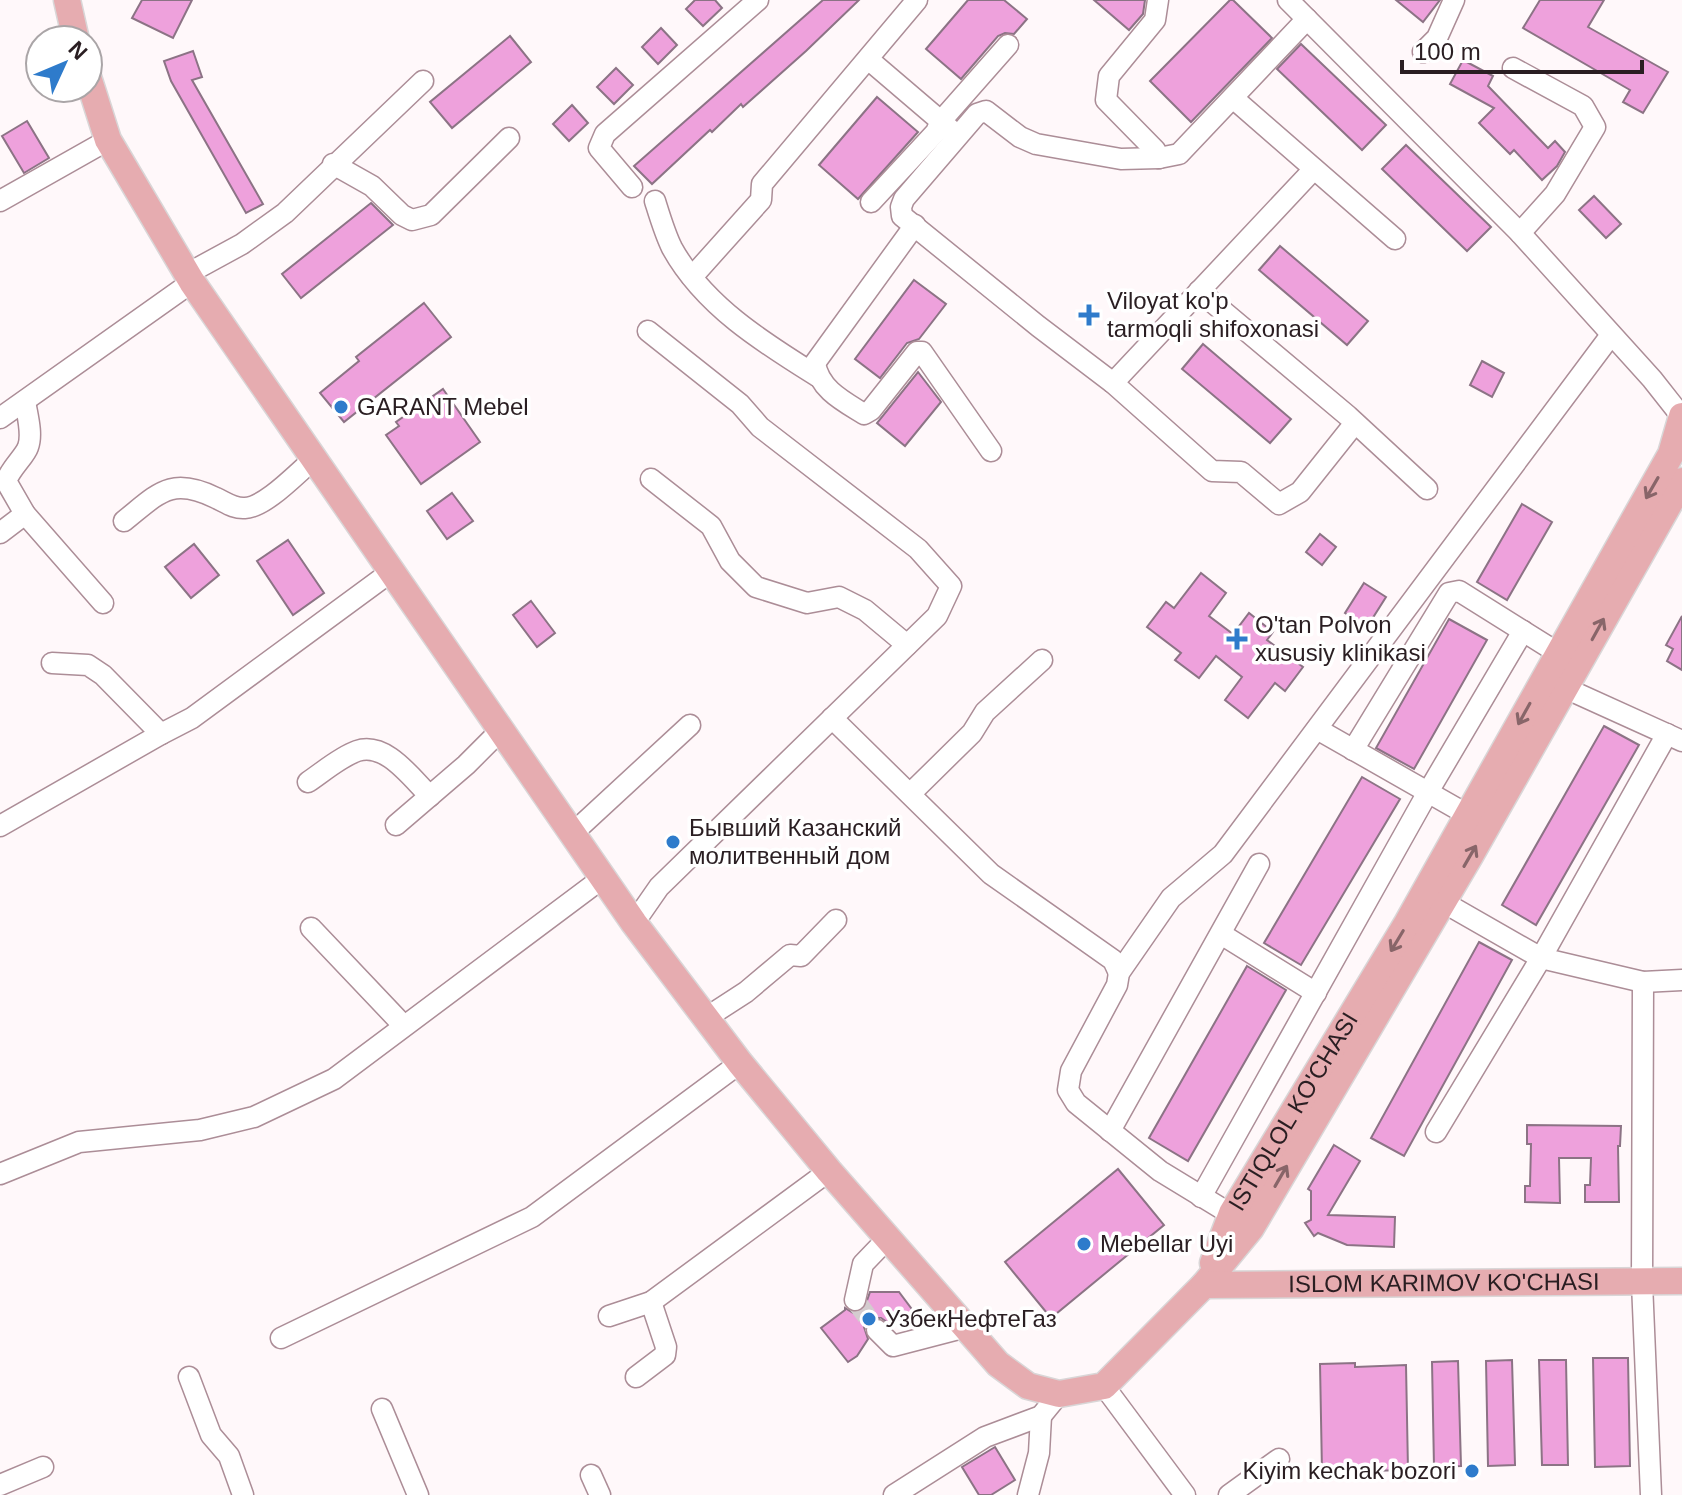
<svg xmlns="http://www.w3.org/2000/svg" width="1682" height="1495" font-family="Arial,sans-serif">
<rect width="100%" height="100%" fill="#fff8fa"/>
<g fill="#eea1dc" stroke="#8c7385" stroke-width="2">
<path d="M142,0H192L173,38L132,18Z"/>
<path d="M695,0H715L722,8L703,26L686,9Z"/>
<path d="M823,0H859L806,51L743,107L741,104L712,132L710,130L652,184L634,166Z"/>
<path d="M968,0H1004L1027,19L1014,34L1005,33L998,36L961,79L926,49Z"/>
<path d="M1094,0H1145L1143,14L1129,30Z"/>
<path d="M1230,0H1233L1272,38L1191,122L1150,81Z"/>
<path d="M1396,0H1440L1423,22Z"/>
<path d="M1540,0H1604L1588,27L1668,72L1643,113L1623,102L1630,90L1523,28Z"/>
<path d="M661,28L677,45L658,64L642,47Z"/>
<path d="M510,36L531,62L452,128L430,102Z"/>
<path d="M1301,44L1386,125L1362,150L1277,69Z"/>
<path d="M193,51L202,77L192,80L263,204L246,213L171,81L164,61Z"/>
<path d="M1463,60L1493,76L1488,86L1548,148L1555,141L1565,152L1557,166L1542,180L1514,150L1510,154L1479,123L1494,108L1450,84Z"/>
<path d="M616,68L633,85L614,104L597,87Z"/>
<path d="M877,97L918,132L858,199L819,165Z"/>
<path d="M572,105L588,123L569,141L553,124Z"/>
<path d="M27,121L49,158L24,173L2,136Z"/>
<path d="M1406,145L1491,227L1467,251L1382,169Z"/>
<path d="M1594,196L1621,224L1606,238L1579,210Z"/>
<path d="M371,203L393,225L301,298L282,274Z"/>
<path d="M1280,246L1368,321L1347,345L1259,270Z"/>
<path d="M914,280L946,304L919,339L907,343L880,378L855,359Z"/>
<path d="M424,303L451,337L344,422L320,393L359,361L356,357Z"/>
<path d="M1203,344L1291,419L1270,443L1182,369Z"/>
<path d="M1482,361L1504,373L1492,397L1470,385Z"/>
<path d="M918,372L941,402L905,446L877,423Z"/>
<path d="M443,389L480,442L421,484L386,435L399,426L396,422Z"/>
<path d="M452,493L473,521L447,539L427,511Z"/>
<path d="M1522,504L1552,522L1507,600L1477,582Z"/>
<path d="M1320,534L1336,547L1322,565L1306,552Z"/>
<path d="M288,540L324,593L293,615L257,561Z"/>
<path d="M194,544L219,575L191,598L165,567Z"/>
<path d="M1201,573L1226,593L1209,616L1233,634L1249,613L1273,632L1267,640L1303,667L1285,691L1275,683L1248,718L1225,700L1242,677L1216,656L1199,678L1175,660L1181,653L1147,627L1166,602L1174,608Z"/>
<path d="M1364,583L1386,597L1367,627L1345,613Z"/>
<path d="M531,601L555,633L537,647L513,615Z"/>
<path d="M1682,616V670L1667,661L1673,649L1666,645Z"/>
<path d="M1449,619L1487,640L1414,769L1376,748Z"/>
<path d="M1604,726L1639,745L1536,925L1502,905Z"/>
<path d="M1362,777L1400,799L1301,965L1264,943Z"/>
<path d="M1479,942L1512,960L1404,1156L1371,1138Z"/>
<path d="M1247,966L1286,990L1188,1161L1149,1138Z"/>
<path d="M1527,1125L1621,1126L1620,1146H1618L1619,1202H1585V1185H1590L1591,1158H1559L1560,1203L1525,1202V1186H1530L1531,1144H1527Z"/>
<path d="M1334,1145L1360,1161L1328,1215L1395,1217L1394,1247L1347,1245L1318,1233L1314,1236L1305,1223L1311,1220V1191L1308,1189Z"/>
<path d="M1118,1169L1164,1225L1051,1318L1005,1262Z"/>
<path d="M870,1292H899L923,1324H890L881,1318H873L864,1327L868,1339L857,1356L848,1362L821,1328L845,1310V1308L853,1313L864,1309Z"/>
<path d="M1593,1358H1628L1630,1466L1595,1467Z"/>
<path d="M1512,1360L1515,1465L1488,1466L1486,1361Z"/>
<path d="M1539,1360H1566L1568,1465H1542Z"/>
<path d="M1458,1361L1461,1466L1434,1467L1432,1362Z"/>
<path d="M1355,1363V1367L1406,1365L1408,1470L1322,1472L1320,1364Z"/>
<path d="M995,1447L1015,1480L991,1495H979L962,1467Z"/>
</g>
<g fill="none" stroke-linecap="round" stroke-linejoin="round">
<path stroke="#d4cccf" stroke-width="20" stroke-dasharray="20 10" stroke-linecap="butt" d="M855,1300L877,1330"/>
<defs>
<g id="minor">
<path d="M1158,0L1155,20L1109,76L1106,100L1155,150L1159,158"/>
<path d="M1288,0L1520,233L1652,379L1682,417"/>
<path d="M1307,19L1179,154L1159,158L1121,159L1036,144L1020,137L986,111L977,114L904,199L901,207L902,216L1038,326L1113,383L1212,471L1241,472L1279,504L1300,492L1355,423"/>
<path d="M1423,52L1437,38L1454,0"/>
<path d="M868,59L950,129"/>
<path d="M1513,68L1583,106L1595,127L1555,194L1520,233"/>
<path d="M1233,98L1395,239"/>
<path d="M333,164L372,186L402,215L412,220L431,215L509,138"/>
<path d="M632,187L599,148L605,134L758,0"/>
<path d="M0,201L108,140"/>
<path d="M655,201C660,217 665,234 672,248C704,306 764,343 817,376"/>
<path d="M871,202L936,132L941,121L1008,45"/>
<path d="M915,225L815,363C819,389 843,401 864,414L871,410L917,352H922L991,451"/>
<path d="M187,274L242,244L285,213L423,81"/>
<path d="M692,277L761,200L762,184L917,0"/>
<path d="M1199,291L1348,416L1427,489"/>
<path d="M1113,383L1314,169"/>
<path d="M25,401C27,414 33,434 28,447C25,456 11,468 6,481L25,514L103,603"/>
<path d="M0,418L192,282"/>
<path d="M651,479L711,526L730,561L756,587L807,603L839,597L865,610L907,645"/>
<path d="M124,521C159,493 171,476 216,498C225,502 234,509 245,508C266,507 298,472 314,459"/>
<path d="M0,533L25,514"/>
<path d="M52,663L88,665L103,675L161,734"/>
<path d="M1565,688L1682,741"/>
<path d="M832,718L991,874L1113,960L1119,973"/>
<path d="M1317,729L1468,815"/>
<path d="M1353,750L1449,593L1459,591L1558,653"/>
<path d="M308,782C323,772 340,757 357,751C386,741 412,779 430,796"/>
<path d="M910,794L972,733L985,712L1042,660"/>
<path d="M396,825L466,765L502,729"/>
<path d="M0,826L161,734L192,718L392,571"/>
<path d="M573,833L690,725"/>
<path d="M1443,902L1541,958L1643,982L1682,980"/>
<path d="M634,923L659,887L937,616L951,586L918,549L760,427L740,404L648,331"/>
<path d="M311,928L403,1025"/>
<path d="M1221,934L1316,993"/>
<path d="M1643,982L1642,1283L1651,1495"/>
<path d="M706,1018L746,992L790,955L801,956L836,920"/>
<path d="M1110,1131L1259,864"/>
<path d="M1436,1132L1541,958L1667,734"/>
<path d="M0,1174L79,1142L200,1130L254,1117L334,1079L604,877"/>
<path d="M1201,1197L1428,792L1523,631"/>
<path d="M1242,1221L1160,1171L1076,1103L1068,1090L1071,1071L1117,985L1119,973L1171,898L1223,854L1611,335"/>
<path d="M855,1300L863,1264L888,1238"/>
<path d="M609,1316L651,1302L829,1171"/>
<path d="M877,1330L893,1346L966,1327"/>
<path d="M281,1338L532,1217L740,1063"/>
<path d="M189,1377L211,1435L229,1456L243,1495"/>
<path d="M636,1377L665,1355L666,1347L651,1302"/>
<path d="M1104,1386L1185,1495"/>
<path d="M382,1409L418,1495"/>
<path d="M591,1475L600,1495"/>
<path d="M0,1485L43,1467"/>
<path d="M894,1495L985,1437L1041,1416L1059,1394"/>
<path d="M1028,1495L1039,1453L1041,1416"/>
<path d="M1229,1495L1279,1459"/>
</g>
<g id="major">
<path d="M67,0L76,40"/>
<path d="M88,77L108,140L192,282L634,923L740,1063L829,1171L998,1364L1028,1386L1059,1394L1104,1386L1204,1285L1251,1228L1470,856L1682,481"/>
<path id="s1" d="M1213,1263L1232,1213L1406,925L1671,454L1682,416"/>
<path id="s2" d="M1204,1285L1682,1281"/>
</g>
</defs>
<use href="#minor" stroke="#ac8d97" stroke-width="23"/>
<use href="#major" stroke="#d9d6d7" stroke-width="29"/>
<use href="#minor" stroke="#fff" stroke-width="20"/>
<use href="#major" stroke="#e6acb0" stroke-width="26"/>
</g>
<defs><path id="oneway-shaft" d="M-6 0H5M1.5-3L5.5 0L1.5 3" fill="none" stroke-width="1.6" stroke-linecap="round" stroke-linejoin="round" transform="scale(2)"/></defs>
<g stroke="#886569">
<use href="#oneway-shaft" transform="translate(1652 488) rotate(120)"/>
<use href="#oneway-shaft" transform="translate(1598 629) rotate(-61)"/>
<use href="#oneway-shaft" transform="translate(1524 714) rotate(119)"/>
<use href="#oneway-shaft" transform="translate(1470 856) rotate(-60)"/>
<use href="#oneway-shaft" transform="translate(1397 941) rotate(121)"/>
<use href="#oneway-shaft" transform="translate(1281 1176) rotate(-60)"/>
</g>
<g fill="#2e7bcb" stroke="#fff" stroke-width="3">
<path d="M1085 303h8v8h8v8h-8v8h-8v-8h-8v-8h8z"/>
<circle cx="341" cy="407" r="8"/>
<path d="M1233 627h8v8h8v8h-8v8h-8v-8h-8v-8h8z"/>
<circle cx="673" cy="842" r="8"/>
<circle cx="1084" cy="1244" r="8"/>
<circle cx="869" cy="1319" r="8"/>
<circle cx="1472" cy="1471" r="8"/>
</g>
<g text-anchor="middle" stroke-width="7" stroke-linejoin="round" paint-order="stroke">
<g font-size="24" fill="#2a1e22" stroke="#fff" text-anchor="start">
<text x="1107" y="309">Viloyat ko'p<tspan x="1107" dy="28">tarmoqli shifoxonasi</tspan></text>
<text x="357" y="415">GARANT Mebel</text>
<text x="1255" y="633">O'tan Polvon<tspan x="1255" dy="28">xususiy klinikasi</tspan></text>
<text x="689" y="836">Бывший Казанский<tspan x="689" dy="28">молитвенный дом</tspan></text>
<text x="1100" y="1252">Mebellar Uyi</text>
<text x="885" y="1327">УзбекНефтеГаз</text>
<text x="1456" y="1479" text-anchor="end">Kiyim kechak bozori</text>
</g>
<g font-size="24" fill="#2a1e22" stroke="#fff">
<text dy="8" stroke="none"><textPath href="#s1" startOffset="172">ISTIQLOL KO'CHASI</textPath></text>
<text dy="8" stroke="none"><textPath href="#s2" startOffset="240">ISLOM KARIMOV KO'CHASI</textPath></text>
</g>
</g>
<g transform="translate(64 64) rotate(46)"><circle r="38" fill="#ffffff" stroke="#aaa5a7" stroke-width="2"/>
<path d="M0-6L14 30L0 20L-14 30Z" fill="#2e7bcb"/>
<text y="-12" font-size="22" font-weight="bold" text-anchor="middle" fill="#2a1e22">N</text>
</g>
<path d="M1402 60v12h240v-12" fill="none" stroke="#2a1e22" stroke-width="4"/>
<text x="1414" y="60" font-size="24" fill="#2a1e22" stroke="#ffffff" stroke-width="6" paint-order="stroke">100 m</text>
</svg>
